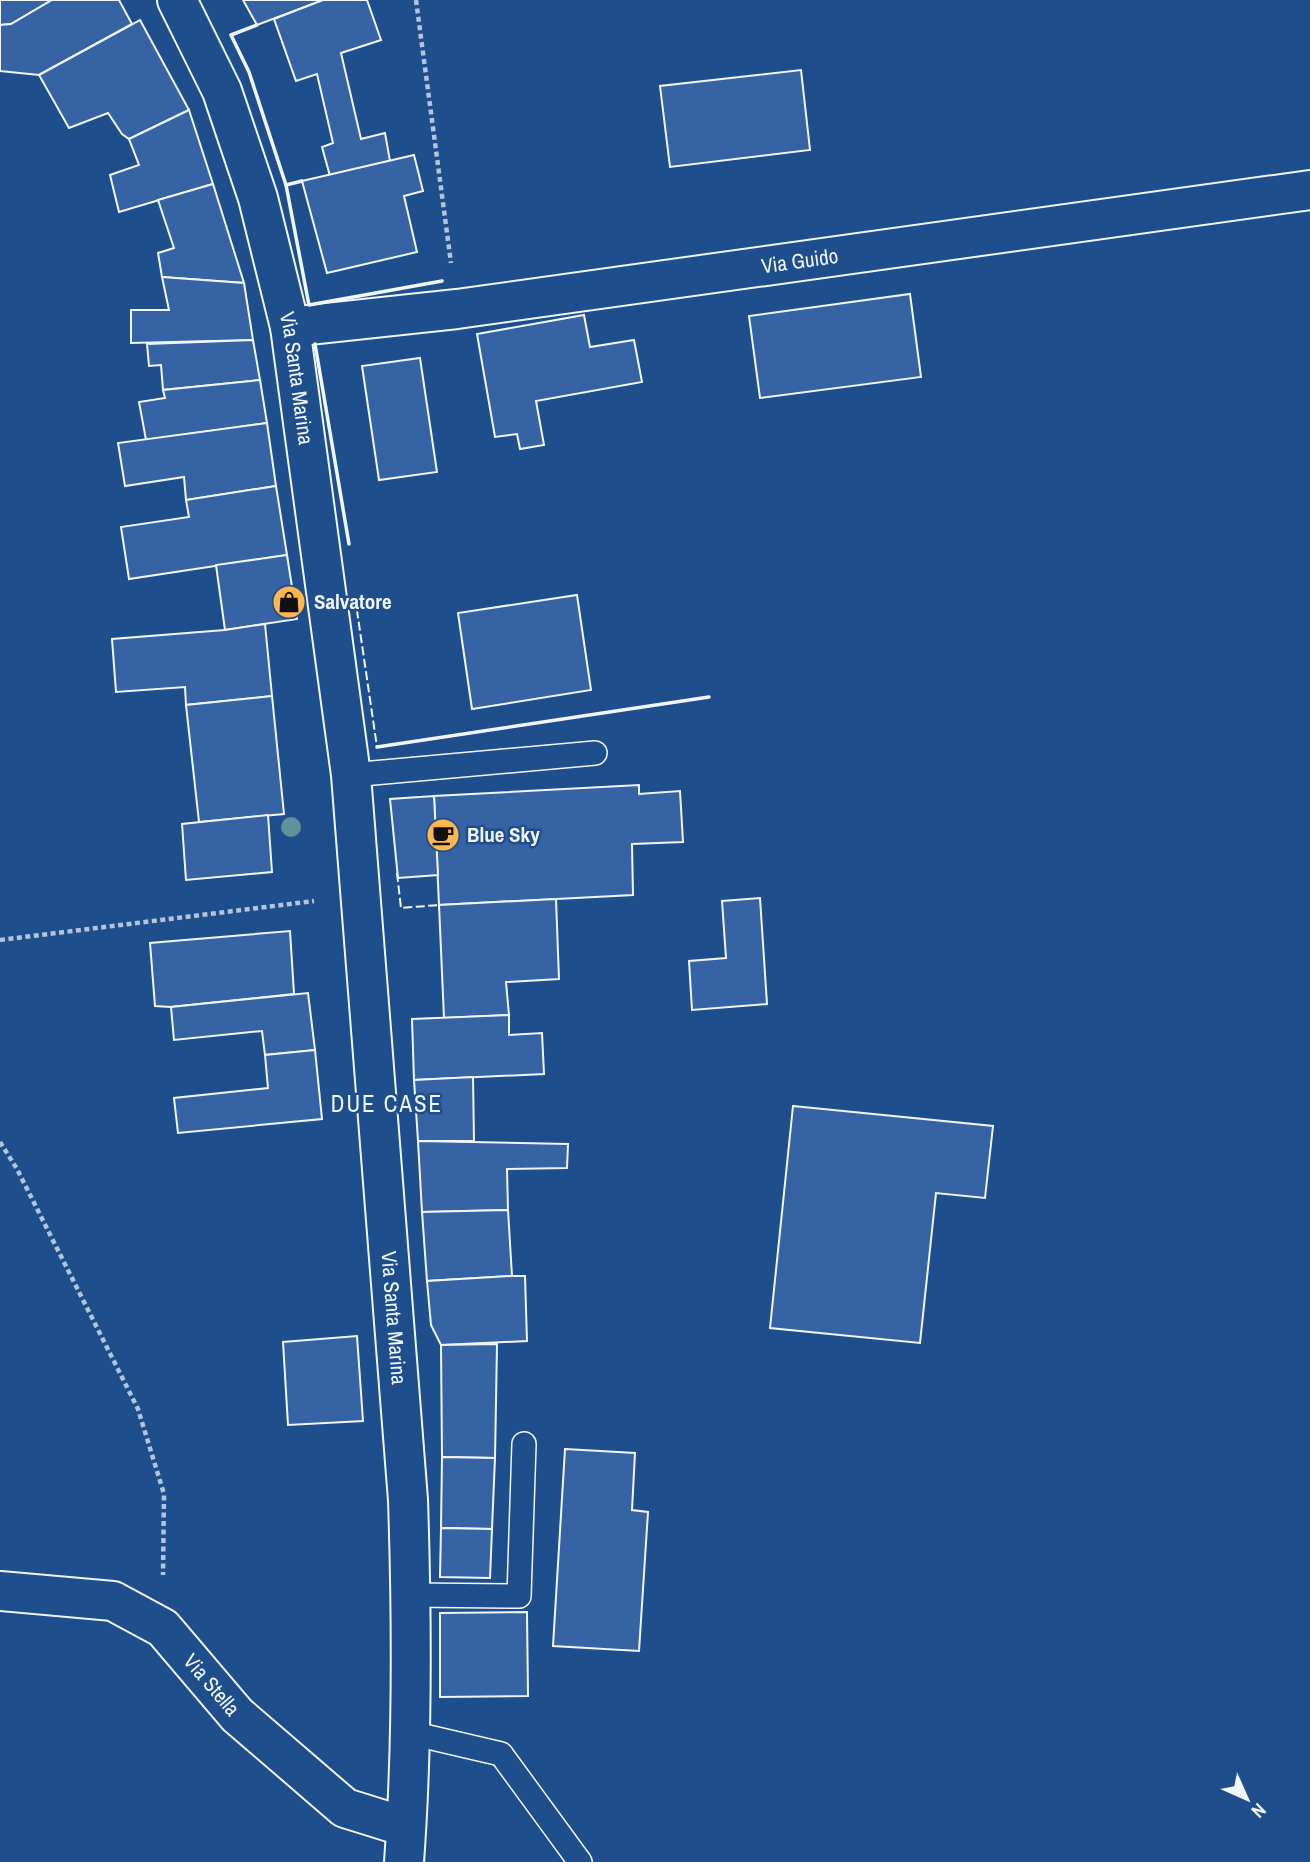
<svg xmlns="http://www.w3.org/2000/svg" width="1310" height="1862" font-family="'Archivo Narrow',sans-serif">
<rect width="100%" height="100%" fill="#1f4e8c"/>
<g fill="#3563a3" stroke="#f2f6ff" stroke-width="2">
<path d="M0,0H52L11,24L0,25Z"/>
<path d="M52,0H119L132,24L39,75L0,71V25L11,24Z"/>
<path d="M243,0H323L257,25Z"/>
<path d="M323,0H367L381,40L341,53L361,139L385,133L390,161L330,176L322,147L333,143L317,74L296,81L274,19Z"/>
<path d="M140,20L189,110L129,139L122,134L108,113L69,128L39,75Z"/>
<path d="M801,70L810,150L670,167L660,86Z"/>
<path d="M189,110L213,184L119,212L110,175L139,165L129,139Z"/>
<path d="M414,155L423,191L404,196L417,252L327,273L302,181Z"/>
<path d="M213,184L244,283L162,277L158,253L174,248L158,200Z"/>
<path d="M162,277L244,283L253,340L131,343V310H169Z"/>
<path d="M910,294L921,377L760,398L749,316Z"/>
<path d="M584,315L590,347L634,340L642,382L536,401L544,445L520,449L517,434L495,437L477,334Z"/>
<path d="M253,340L260,380L163,390L161,365L149,366L147,344Z"/>
<path d="M420,358L437,472L379,480L362,366Z"/>
<path d="M260,380L267,423L146,440L139,402L165,398L163,390Z"/>
<path d="M267,423L276,486L186,500L184,477L125,486L118,443Z"/>
<path d="M276,486L287,555L129,579L121,527L189,517L186,500Z"/>
<path d="M287,555L297,619L225,630L216,565Z"/>
<path d="M577,595L591,690L472,709L458,613Z"/>
<path d="M265,624L272,696L186,705L185,687L116,692L112,639L225,630Z"/>
<path d="M272,696L284,814L199,822L186,705Z"/>
<path d="M639,785V794L680,791L683,842L632,844L633,895L439,905L434,796Z"/>
<path d="M434,796L438,875L398,878L390,799Z"/>
<path d="M268,815L272,872L186,880L182,824Z"/>
<path d="M760,898L767,1004L692,1010L689,961L726,958L722,901Z"/>
<path d="M556,899L559,979L506,982L509,1015L444,1018L439,905Z"/>
<path d="M290,931L294,994L171,1007L155,1006L150,943Z"/>
<path d="M308,993L315,1050L265,1055L262,1031L174,1040L171,1007Z"/>
<path d="M509,1015V1035L542,1033L544,1074L414,1080L412,1019Z"/>
<path d="M315,1050L322,1119L178,1133L174,1098L268,1088L265,1055Z"/>
<path d="M473,1077L474,1141H418L414,1080Z"/>
<path d="M793,1106L993,1126L985,1198L936,1193L920,1343L770,1328Z"/>
<path d="M418,1141L568,1144L567,1168L507,1169L508,1210L422,1212Z"/>
<path d="M508,1210L512,1276L427,1281L422,1212Z"/>
<path d="M512,1276H525L527,1341L441,1345L431,1325L427,1281Z"/>
<path d="M357,1336L363,1421L288,1425L283,1342Z"/>
<path d="M497,1344L495,1458L442,1457L441,1345Z"/>
<path d="M565,1449L635,1453L632,1510L648,1512L639,1651L553,1646Z"/>
<path d="M442,1457L495,1458L492,1529L441,1528Z"/>
<path d="M441,1528L492,1529L490,1578L440,1577Z"/>
<path d="M527,1612L528,1696L440,1697V1613Z"/>
</g>
<g fill="none" stroke-linecap="round" stroke-linejoin="round">
<defs>
<g id="service">
<path d="M351,775L595,753"/>
<path d="M411,1595L519,1596L524,1444"/>
<path d="M411,1733L501,1754L580,1862"/>
</g>
<g id="minor">
<path id="s1" d="M290,327L457,309L1310,190"/>
<path id="s2" d="M0,1591L113,1601L163,1628L237,1715L345,1808L406,1827"/>
</g>
<g id="tertiary">
<path id="s3" d="M177,0L222,91L258,198L290,327L351,775L408,1500C412,1621 413,1741 404,1862"/>
</g>
</defs>
<use href="#service" stroke="#f2f6ff" stroke-width="26"/>
<use href="#minor" stroke="#f2f6ff" stroke-width="42"/>
<use href="#tertiary" stroke="#f2f6ff" stroke-width="42"/>
<g stroke="#b3c4dc" stroke-width="4.5" stroke-dasharray="5 3.5" stroke-linecap="butt">
<path d="M416,0L451,263"/>
<path d="M0,940L314,901"/>
<path d="M0,1142L17,1169L138,1409L164,1494L163,1575"/>
</g>
<use href="#service" stroke="#1f4e8c" stroke-width="23"/>
<use href="#minor" stroke="#1f4e8c" stroke-width="38"/>
<use href="#tertiary" stroke="#1f4e8c" stroke-width="38"/>
<g stroke="#f2f6ff" stroke-width="2" stroke-dasharray="9 3.5" stroke-linecap="butt">
<path d="M355,597L377,747"/>
<path d="M397,873L401,908L439,905"/>
</g>
<g stroke="#f2f6ff" stroke-width="3.5">
<path d="M257,25L231,35L249,72L286,185L302,181"/>
<path d="M286,185L309,305L442,281"/>
<path d="M315,344L349,544"/>
<path d="M377,747L709,697"/>
</g>
</g>
<circle fill="#61919a" cx="291" cy="827" r="10"/>
<defs>
<symbol id="shop-disc" viewBox="-11 -11 22 22"><circle r="9.5" fill="#ffb74d" stroke="#1f4e8c"/><path d="M-5-2.5h2.3a2.7 3.5 0 0 1 5.4 0H5L5.5 6h-11ZM-1.5-2.5h3a1.5 2.3 0 0 0-3 0Z" fill="#111"/></symbol>
<symbol id="cafe-disc" viewBox="-11 -11 22 22"><circle r="9.5" fill="#ffb74d" stroke="#1f4e8c"/><path d="M-5.5-4.5H6V0H3Q3 3.5 0 3.5H-2.5Q-5.5 3.5-5.5 0ZM3-3.2v2h1.7v-2ZM-6 4.5H4V6H-6Z" fill="#111"/></symbol>
</defs>
<g fill-rule="evenodd">
<use href="#shop-disc" x="270" y="583" width="38" height="38"/>
<use href="#cafe-disc" x="424" y="816" width="38" height="38"/>
</g>
<g text-anchor="middle" stroke-width="5" stroke-linejoin="round" paint-order="stroke">
<g font-size="21" fill="#f2f6ff" stroke="#1f4e8c">
<text dy="7" stroke="none"><textPath href="#s1" startOffset="514">Via Guido</textPath></text>
<text dy="7" stroke="none"><textPath href="#s3" startOffset="399">Via Santa Marina</textPath></text>
<text dy="7" stroke="none"><textPath href="#s3" startOffset="1344">Via Santa Marina</textPath></text>
<text dy="7" stroke="none"><textPath href="#s2" startOffset="245">Via Stella</textPath></text>
</g>
<g font-size="21" font-weight="bold" fill="#f2f6ff" stroke="#1f4e8c" text-anchor="start">
<text x="314" y="609">Salvatore</text>
<text x="467" y="842">Blue Sky</text>
</g>
<g font-size="23" letter-spacing="2" fill="#f2f6ff" stroke="#1f4e8c">
<text x="387" y="1112">DUE CASE</text>
</g>
</g>
<g transform="translate(1247 1799) rotate(135)" stroke="#1f4e8c" stroke-width="5" paint-order="stroke">
<path d="M0-5L12 26L0 18L-12 26Z" fill="#f2f6ff"/>
<text y="-10" font-size="19" font-weight="bold" text-anchor="middle" fill="#f2f6ff">N</text>
</g>
</svg>
